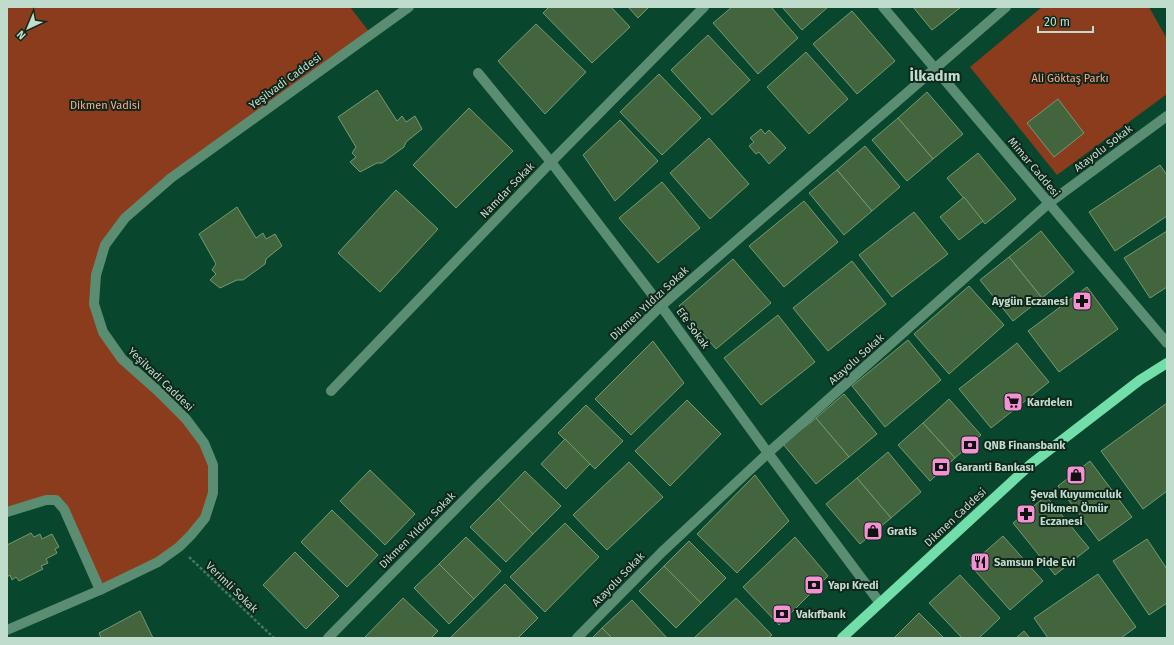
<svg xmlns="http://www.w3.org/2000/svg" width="1174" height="645" font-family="'Fira Sans',sans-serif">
<rect width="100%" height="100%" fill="#08462d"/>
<g fill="#8b3c1d">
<path d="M7,7H350L371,34L171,178L105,245L94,304L103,332L186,419L213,465L205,518L179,547L100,590L56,501L7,512Z"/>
<path d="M1042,7H1149L1167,39V94L1057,175L970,67Z"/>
</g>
<g fill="#43653e" stroke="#769a70">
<path d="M549,7H611L630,27L592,63L543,13Z"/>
<path d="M628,7H649L638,18Z"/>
<path d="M732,7H771L798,38L758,74L713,23Z"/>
<path d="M782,7H828L802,30Z"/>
<path d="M913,7H961L932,30Z"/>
<path d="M852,11L895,61L857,94L813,44Z"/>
<path d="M536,24L586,72L545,114L498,61Z"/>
<path d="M708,35L750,80L712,115L671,70Z"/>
<path d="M806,52L848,99L809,134L767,87Z"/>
<path d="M659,74L701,118L662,155L620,112Z"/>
<path d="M377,90L397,121L402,116L406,122L415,116L422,129L406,142L404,147L382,163H377L360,172L350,162L356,157L352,153L356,147L338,117Z"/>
<path d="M927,92L963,134L933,159L898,118Z"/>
<path d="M1058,99L1084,133L1054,157L1027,123Z"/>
<path d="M469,108L513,151L456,208L413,165Z"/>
<path d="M898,118L933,159L907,181L872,140Z"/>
<path d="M620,120L658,161L615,201L583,155Z"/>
<path d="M761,129L765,134L769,130L786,148L769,164L759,152L756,154L749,146L754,142L750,138Z"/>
<path d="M709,138L749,184L710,219L670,173Z"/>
<path d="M865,146L900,187L872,211L837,170Z"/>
<path d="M978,153L1016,199L985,224L947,178Z"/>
<path d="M1160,165L1167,175V216L1115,251L1089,212Z"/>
<path d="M837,170L872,211L844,235L809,193Z"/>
<path d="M662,182L700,228L658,263L619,218Z"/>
<path d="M396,190L438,229L380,292L338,253Z"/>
<path d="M964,197L983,221L959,240L940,217Z"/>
<path d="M804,201L838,242L784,287L749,246Z"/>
<path d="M237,207L256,238L263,233L266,239L275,234L282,246L266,259L265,264L243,280H237L220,288L210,280L216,274L212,270L216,264L199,234Z"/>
<path d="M914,212L948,254L892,297L859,255Z"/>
<path d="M1041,231L1074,272L1042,298L1009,257Z"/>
<path d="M1167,231V287L1150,298L1124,258Z"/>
<path d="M1009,257L1042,298L1013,321L980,280Z"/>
<path d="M733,259L771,303L716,349L679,306Z"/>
<path d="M852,261L886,304L828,351L793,308Z"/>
<path d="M969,286L1004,325L949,374L914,334Z"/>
<path d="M1087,287L1118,329L1059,372L1028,331Z"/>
<path d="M778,315L815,362L761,405L724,358Z"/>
<path d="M908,340L941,380L885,427L852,386Z"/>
<path d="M653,341L684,383L631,435L595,399Z"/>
<path d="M1017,343L1049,382L991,428L959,389Z"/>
<path d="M844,394L877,434L849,457L816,418Z"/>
<path d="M949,399L981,435L955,458L923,423Z"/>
<path d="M687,400L721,434L670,486L635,451Z"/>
<path d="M1167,403V491L1143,509L1101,451Z"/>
<path d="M586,405L623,441L595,469L558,433Z"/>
<path d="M816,418L849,457L816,484L783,444Z"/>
<path d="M923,423L955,458L930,481L898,445Z"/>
<path d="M565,439L590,464L566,489L541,464Z"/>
<path d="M888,452L921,492L891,518L857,478Z"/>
<path d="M1090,461L1132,517L1099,541L1058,486Z"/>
<path d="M629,462L663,497L607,550L573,515Z"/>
<path d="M370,470L415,514L385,545L340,501Z"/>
<path d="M525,471L561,506L533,534L498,499Z"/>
<path d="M755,475L789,521L737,573L697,534Z"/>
<path d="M857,478L891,518L860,544L826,504Z"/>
<path d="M1046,496L1089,548L1055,575L1013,523Z"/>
<path d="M498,499L533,534L506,562L470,527Z"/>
<path d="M332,510L378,555L347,587L301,542Z"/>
<path d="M565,523L599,557L545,612L510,577Z"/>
<path d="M31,533L34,537L40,534L42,539L52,534L59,547L55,549L57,553L46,559L48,563L41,566L43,569L19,581L16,577L12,580L10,575L7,577V545Z"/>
<path d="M1003,536L1043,581L1010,610L970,565Z"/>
<path d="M466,537L501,571L474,599L439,564Z"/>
<path d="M795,537L828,576L779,625L743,587Z"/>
<path d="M1147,539L1167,569V603L1149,615L1113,561Z"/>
<path d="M689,541L726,578L701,603L664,566Z"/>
<path d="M295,552L339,596L306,629L263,585Z"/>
<path d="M439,564L474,599L449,624L414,588Z"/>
<path d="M664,566L701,603L676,628L639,591Z"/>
<path d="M1098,574L1136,627L1121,638H1048L1034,618Z"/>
<path d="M960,575L1000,618L979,638H962L929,603Z"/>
<path d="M505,584L538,618L518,638H450Z"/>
<path d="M403,598L438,631L431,638H364Z"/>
<path d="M736,598L772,635L768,638H694Z"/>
<path d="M632,600L667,638H612L602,628Z"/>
<path d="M140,611L153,638H101L99,633Z"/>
<path d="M919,613L944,638H894Z"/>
<path d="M602,628L612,638H592Z"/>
<path d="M1024,631L1030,638H1016Z"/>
</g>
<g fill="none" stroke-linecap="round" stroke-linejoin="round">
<path stroke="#457862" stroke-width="2.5" stroke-dasharray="3 2" stroke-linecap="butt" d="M189,557L274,638"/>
<g stroke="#5b8d73" stroke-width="10">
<path d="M883,7L1167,343"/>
<path d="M478,73L551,162L661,306L768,453L880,603"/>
<path d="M331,391L551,162L704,7"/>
<path d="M7,512L46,500H56L64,509L100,590"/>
<path d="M7,630L100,590L158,562L179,547L191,535L205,518L213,493V465L204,443L186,419L158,391L122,359L103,332L94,304L96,275L105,245L125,218L171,178L409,7"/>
<path d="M328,638L479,485L661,306L1006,7"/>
<path d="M577,638L662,552L768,453L1049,203L1167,116"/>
</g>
<path stroke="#72deaa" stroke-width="10" d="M842,638L1031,464L1140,380L1167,363"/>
</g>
<defs>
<symbol id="pharmacy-square" viewBox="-11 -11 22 22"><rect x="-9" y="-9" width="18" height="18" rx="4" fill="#f491d3" stroke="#10271c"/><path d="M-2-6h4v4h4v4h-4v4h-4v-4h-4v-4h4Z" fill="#111"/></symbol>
<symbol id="supermarket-square" viewBox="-11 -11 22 22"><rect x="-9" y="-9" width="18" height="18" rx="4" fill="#f491d3" stroke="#10271c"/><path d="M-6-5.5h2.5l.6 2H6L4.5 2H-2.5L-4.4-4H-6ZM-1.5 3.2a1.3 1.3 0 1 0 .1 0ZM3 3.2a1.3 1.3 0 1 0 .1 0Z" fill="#111"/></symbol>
<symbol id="bank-square" viewBox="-11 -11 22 22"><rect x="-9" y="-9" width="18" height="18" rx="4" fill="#f491d3" stroke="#10271c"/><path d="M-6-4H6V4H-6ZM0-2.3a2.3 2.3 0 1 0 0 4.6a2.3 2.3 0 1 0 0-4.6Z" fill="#111"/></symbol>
<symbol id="shop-square" viewBox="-11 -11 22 22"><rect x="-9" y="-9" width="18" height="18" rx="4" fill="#f491d3" stroke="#10271c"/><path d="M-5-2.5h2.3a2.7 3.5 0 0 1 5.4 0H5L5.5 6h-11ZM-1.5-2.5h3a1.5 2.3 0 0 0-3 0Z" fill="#111"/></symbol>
<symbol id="restaurant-square" viewBox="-11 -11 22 22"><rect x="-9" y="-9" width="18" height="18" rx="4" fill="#f491d3" stroke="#10271c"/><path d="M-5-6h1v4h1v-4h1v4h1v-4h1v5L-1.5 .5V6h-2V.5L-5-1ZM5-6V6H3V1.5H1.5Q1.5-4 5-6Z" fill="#111"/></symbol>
</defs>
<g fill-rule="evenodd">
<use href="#pharmacy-square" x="1071" y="290" width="22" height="22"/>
<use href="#supermarket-square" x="1002" y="391" width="22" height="22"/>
<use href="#bank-square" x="959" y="434" width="22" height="22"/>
<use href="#bank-square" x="930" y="456" width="22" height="22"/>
<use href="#shop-square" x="1065" y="464" width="22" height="22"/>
<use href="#pharmacy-square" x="1015" y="503" width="22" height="22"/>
<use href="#shop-square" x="862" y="520" width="22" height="22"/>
<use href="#restaurant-square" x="969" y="551" width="22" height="22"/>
<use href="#bank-square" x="803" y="574" width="22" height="22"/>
<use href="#bank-square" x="771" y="603" width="22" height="22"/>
</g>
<g text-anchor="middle" stroke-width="4" stroke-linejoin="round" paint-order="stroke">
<g font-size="11" fill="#fca98b" stroke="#10271c">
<text x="1070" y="82">Ali Göktaş Parkı</text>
<text x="105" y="109">Dikmen Vadisi</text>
</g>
<g font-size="11" fill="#c0dccc" stroke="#10271c">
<text transform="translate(285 81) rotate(-36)" y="4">Yeşilvadi Caddesi</text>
<text transform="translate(1103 148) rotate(-37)" y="4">Atayolu Sokak</text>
<text transform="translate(1034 167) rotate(50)" y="4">Mimar Caddesi</text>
<text transform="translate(507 190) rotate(-46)" y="4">Namdar Sokak</text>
<text transform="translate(649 303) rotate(-43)" y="4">Dikmen Yıldızı Sokak</text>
<text transform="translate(693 328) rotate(54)" y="4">Efe Sokak</text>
<text transform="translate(856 359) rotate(-42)" y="4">Atayolu Sokak</text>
<text transform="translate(161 379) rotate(44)" y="4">Yeşilvadi Caddesi</text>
<text transform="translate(955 517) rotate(-43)" y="4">Dikmen Caddesi</text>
<text transform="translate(417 530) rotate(-45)" y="4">Dikmen Yıldızı Sokak</text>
<text transform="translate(618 579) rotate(-46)" y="4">Atayolu Sokak</text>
<text transform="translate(232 587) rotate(44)" y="4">Verimli Sokak</text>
</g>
<g font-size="11" font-weight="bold" fill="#c0dccc" stroke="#10271c" text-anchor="start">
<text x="1068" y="305" text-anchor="end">Aygün Eczanesi</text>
<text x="1027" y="406">Kardelen</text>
<text x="984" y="449">QNB Finansbank</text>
<text x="955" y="471">Garanti Bankası</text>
<text x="1076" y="498" text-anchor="middle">Şeval Kuyumculuk</text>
<text x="1040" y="512">Dikmen Ömür<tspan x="1040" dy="13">Eczanesi</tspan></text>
<text x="887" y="535">Gratis</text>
<text x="994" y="566">Samsun Pide Evi</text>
<text x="828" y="589">Yapı Kredi</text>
<text x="796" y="618">Vakıfbank</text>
</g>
<g font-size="15" font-weight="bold" fill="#c0dccc" stroke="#10271c">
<text x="935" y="81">İlkadım</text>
</g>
</g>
<rect width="1174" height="645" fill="none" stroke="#c0dccc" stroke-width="16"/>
<g transform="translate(28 28) rotate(224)" stroke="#10271c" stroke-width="3" paint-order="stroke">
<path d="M0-3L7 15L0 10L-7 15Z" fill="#c0dccc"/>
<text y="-6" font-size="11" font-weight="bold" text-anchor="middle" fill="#c0dccc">N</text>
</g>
<path d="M1038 26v6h55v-6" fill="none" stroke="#c0dccc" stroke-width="2"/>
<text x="1044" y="26" font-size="12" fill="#c0dccc" stroke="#10271c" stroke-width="3" paint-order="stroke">20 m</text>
</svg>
